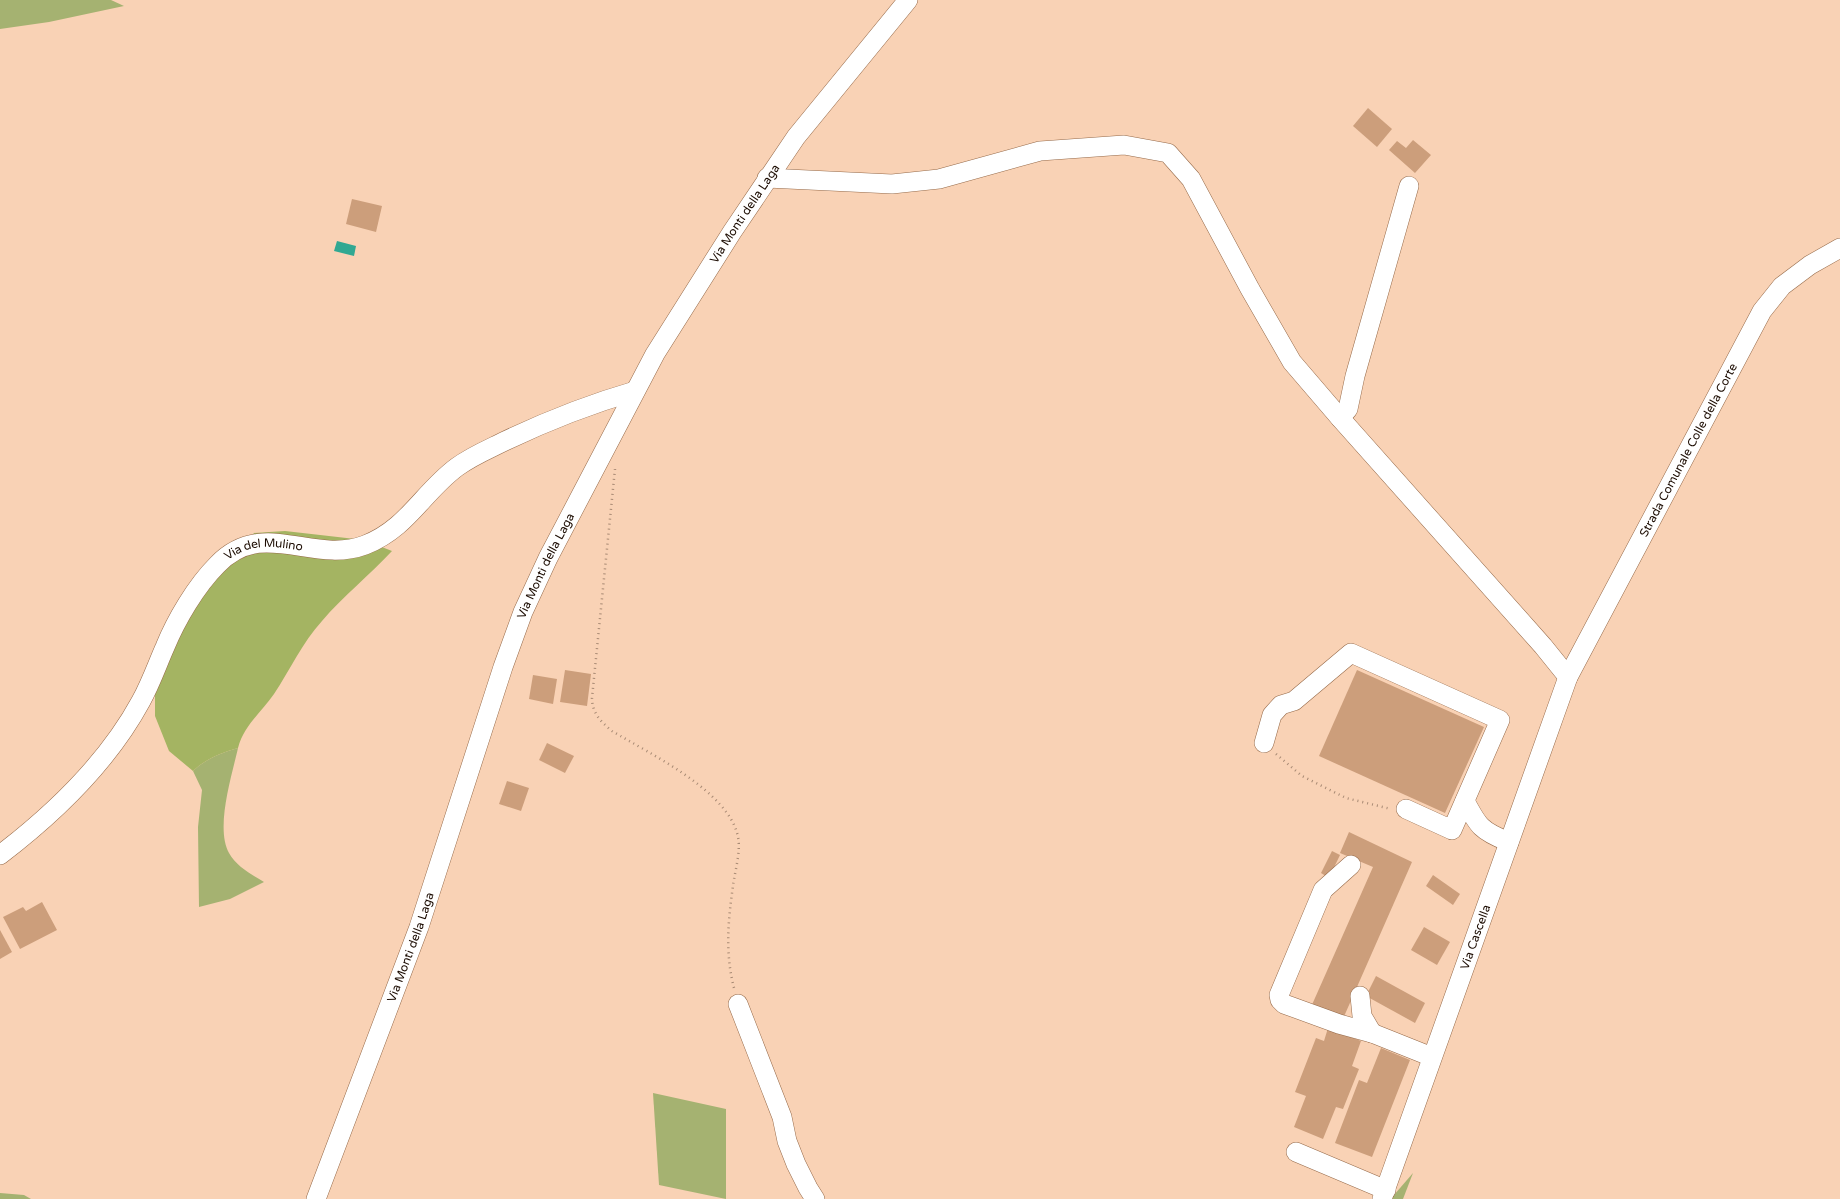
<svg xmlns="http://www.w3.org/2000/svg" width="1840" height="1199" font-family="'Varela Round',sans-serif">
<rect width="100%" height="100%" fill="#f9d2b5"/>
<g fill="#a5b271">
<path d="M0,0H111L124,6L49,22L0,29Z"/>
<path d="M238,748C232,775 215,828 229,853C236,866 252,875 264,882L230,899L199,907L198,827L202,790L193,771C207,758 221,753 238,748Z"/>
<path d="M653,1093L726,1109V1199L659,1185Z"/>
<path d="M1413,1173L1403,1199H1392L1394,1195Z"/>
<path d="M0,1193L24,1195L31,1199H0Z"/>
</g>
<path fill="#a4b462" d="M285,531L364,540L392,551C370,575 343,596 322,621C302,643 290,670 274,694C261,713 244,725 238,748C221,753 207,758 193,771L169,751L155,716V692L173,635L209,580L254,533Z"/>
<path fill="#31a892" d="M337,241L356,246L354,256L334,251Z"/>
<g fill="#cc9e7b">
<path d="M1368,108L1392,129L1377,147L1353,126Z"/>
<path d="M1413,140L1431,155L1415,173L1389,150L1397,141L1406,148Z"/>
<path d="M352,199L382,206L376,232L346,224Z"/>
<path d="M565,670L591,674L587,706L560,702Z"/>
<path d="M1357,670L1484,727L1445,813L1319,756Z"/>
<path d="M533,675L557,679L553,704L529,699Z"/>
<path d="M547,743L574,756L565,773L539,760Z"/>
<path d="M507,781L529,788L521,811L499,804Z"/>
<path d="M1349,832L1412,862L1342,1021L1311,1007L1373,867L1340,853Z"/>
<path d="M1332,851L1340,855L1329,878L1321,873Z"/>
<path d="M1433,875L1460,894L1453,905L1426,886Z"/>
<path d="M42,902L57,930L20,949L3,917L23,907L26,911Z"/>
<path d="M1424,927L1450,942L1437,965L1411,950Z"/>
<path d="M0,930L12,952L0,959Z"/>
<path d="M1376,976L1425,1003L1415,1023L1366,996Z"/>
<path d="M1328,1028L1361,1041L1352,1066L1359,1069L1343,1109L1336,1107L1323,1139L1294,1127L1306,1096L1295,1092L1316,1038L1324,1041Z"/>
<path d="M1381,1048L1410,1060L1372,1157L1335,1143L1359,1080L1367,1083Z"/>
</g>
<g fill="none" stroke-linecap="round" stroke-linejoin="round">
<defs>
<g id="minor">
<path d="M767,178L892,184L939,179L1040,151L1124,145L1168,153L1191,179L1250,289L1292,362L1340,418L1543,646L1568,677"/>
<path d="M1340,418L1348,409L1355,376L1409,186"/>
<path d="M1264,743L1272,715L1281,705L1294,701L1351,653L1500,720L1452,830L1406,809"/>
<path d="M1465,801C1478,826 1481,831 1509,842"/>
<path id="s1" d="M0,855C55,813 108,762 141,701C151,683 157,665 165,647C176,620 196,586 217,565C263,517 312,565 365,545C407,529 423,492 457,467C472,456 489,449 505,441C547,421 590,404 635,391"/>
<path d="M1351,865L1323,890L1279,995L1280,1000L1284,1004L1339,1024L1372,1033L1432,1057"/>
<path d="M1360,996L1362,1016L1372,1033"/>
<path d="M738,1004L782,1117L787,1141L796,1164L808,1188L815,1199"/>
<path d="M1296,1152L1386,1190"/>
<path id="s2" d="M316,1199L419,927L503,667L523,612L548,558L655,354L732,232L796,137L908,0"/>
<path id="s3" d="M1382,1199L1568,677L1762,311L1782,286L1810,265L1840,248"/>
</g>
</defs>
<use href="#minor" stroke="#966a49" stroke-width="20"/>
<g stroke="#a88a74" stroke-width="2.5" stroke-dasharray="1 4" stroke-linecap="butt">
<path d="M615,469L592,698C592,713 601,722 612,731C650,754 729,791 738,837C741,852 735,870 733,886C728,921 725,953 734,988"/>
<path d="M1276,754L1302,776L1346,798L1391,809"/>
</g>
<use href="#minor" stroke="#fff" stroke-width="19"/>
</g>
<g text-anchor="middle" stroke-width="4" stroke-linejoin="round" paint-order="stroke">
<g font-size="12" fill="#1c0c02" stroke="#f7e3d5">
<text dy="4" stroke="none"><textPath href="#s2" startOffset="1079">Via Monti della Laga</textPath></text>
<text dy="4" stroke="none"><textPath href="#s3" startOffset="811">Strada Comunale Colle della Corte</textPath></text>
<text dy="4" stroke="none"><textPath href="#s1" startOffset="419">Via del Mulino</textPath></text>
<text dy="4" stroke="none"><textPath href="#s2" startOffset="674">Via Monti della Laga</textPath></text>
<text dy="4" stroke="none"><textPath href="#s3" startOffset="278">Via Cascella</textPath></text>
<text dy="4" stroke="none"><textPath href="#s2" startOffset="269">Via Monti della Laga</textPath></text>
</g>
</g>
</svg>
